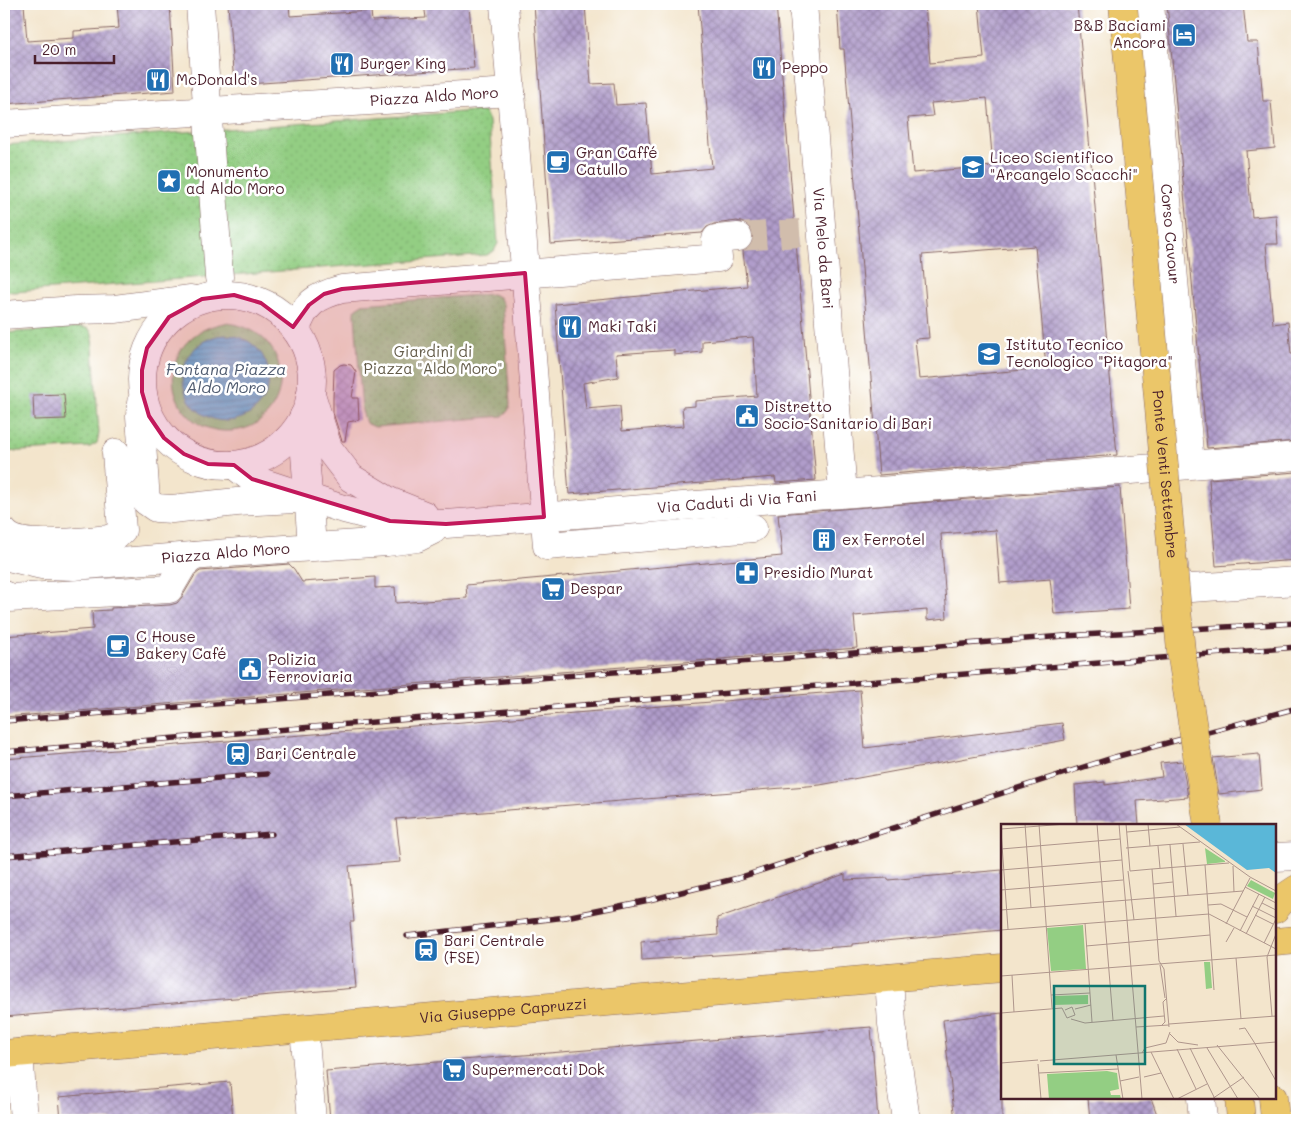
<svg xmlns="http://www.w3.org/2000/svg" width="1301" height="1124" font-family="Mali,sans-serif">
<defs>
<pattern id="grass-tufts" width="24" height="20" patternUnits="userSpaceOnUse" patternTransform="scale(1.25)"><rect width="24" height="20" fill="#93ce83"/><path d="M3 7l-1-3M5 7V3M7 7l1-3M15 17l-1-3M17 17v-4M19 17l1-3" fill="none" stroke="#80b071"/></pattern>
<pattern id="garden-dots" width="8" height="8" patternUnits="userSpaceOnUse" patternTransform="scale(1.25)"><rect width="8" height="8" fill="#93ce83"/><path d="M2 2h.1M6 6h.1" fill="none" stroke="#80b071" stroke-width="1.8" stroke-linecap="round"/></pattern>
<pattern id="water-rules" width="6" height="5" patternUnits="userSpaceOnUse" patternTransform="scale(1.25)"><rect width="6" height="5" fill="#5ab7d8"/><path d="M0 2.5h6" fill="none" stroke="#4c94af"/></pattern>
<pattern id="building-cross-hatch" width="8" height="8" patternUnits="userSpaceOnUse" patternTransform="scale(1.25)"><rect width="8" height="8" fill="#b09dcb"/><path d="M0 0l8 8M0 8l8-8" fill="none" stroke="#917fa5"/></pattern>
</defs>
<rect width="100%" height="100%" fill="#fff"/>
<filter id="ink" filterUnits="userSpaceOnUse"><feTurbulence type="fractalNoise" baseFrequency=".02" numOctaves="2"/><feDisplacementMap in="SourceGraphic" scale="10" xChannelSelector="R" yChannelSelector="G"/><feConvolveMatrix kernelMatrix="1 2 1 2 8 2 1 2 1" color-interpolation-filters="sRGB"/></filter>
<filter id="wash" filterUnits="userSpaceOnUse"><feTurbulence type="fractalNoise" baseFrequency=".0096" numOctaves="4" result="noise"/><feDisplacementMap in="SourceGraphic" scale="20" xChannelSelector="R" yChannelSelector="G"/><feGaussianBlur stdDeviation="1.12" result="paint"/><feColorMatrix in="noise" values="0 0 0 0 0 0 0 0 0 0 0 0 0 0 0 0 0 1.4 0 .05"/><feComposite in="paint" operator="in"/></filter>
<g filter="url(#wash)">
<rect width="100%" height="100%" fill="#f3e5cc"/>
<path fill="url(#grass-tufts)" stroke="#6e7657" d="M225,323C300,329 296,428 230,431C163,434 148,336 225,323Z"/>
<g fill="url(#garden-dots)" stroke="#6e7657">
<path d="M475,111L485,112L489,121L498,243L494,251L487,255L14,292L4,291V145Z"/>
<path d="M492,294L499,297L503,304L510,405L508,411L503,416L375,427L366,423L362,411L355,316V310L362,304Z"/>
<path d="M82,327L89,329L92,334L99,433L97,443L90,447L4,452V333Z"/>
</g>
<circle fill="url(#water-rules)" stroke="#526b82" cx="226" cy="378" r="43"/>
<g id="blocks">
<g fill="url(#building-cross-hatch)" fill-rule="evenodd">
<path d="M4,4H24L27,41L74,38V31L119,28L117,4H170L175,91L4,104Z"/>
<path d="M228,4H289L290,16L371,11L372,21L426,18L424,4H469L474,68L234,85Z"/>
<path d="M534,4H585L591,84L614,83L616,105L646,103L652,174L712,168L698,4H776L816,480L776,483L775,477L569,494L555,304L747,286L743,251L752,244L754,236L750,228L744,223L737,221L714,224L707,227L702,233L551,244ZM753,337L757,396L695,401V406L682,407L684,426L622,431L620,406L586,409L583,383L618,377L616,354L674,350V355L702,352V341Z"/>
<path d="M837,4H925L930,63L984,58L979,4H1077L1117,455L879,475L844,49H840ZM987,98L993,166L913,173L908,118L933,116L931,103ZM1035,246L1046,368L919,379L915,339L929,338L922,255Z"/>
<path d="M1167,4H1243L1247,42H1258L1263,101H1271L1275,148L1246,151L1252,217L1276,215L1278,244H1266L1273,324L1288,322L1291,354H1297V441L1207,448Z"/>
<path d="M344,364L351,365L356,372L352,398H358L359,420L348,422L345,441H342L333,413V399L334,370L340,365Z"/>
<path d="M64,394L66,419L34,420L33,395Z"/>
<path d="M1297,472V560L1216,566L1209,479Z"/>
<path d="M1120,487L1129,609L1054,614L1050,579L1000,583L996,530L941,534L947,618L927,620V610L854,616L857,648L4,717V636L93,629L92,611L111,610V608L170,605L177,603L182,597L195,575L200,571L289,564L294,569L302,582L375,577V588L395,587L396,603L467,598L466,585L782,556L778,514Z"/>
<path d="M860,690L865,748L1062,723L1065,740L820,785L396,819L401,862L349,866L354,922H350L356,988L4,1017V759Z"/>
<path d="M1259,754L1262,789L1219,794L1213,758Z"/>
<path d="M1182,761L1188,797L1137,801L1139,825H1077L1075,785L1105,782V785L1162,777L1160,763Z"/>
<path d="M1002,870V930L852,944V946L642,960L641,942L718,935L717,918L845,874V880L888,878V880Z"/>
<path d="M1002,1013V1120H955L943,1020Z"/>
<path d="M871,1027L878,1120H330L326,1071Z"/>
<path d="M230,1082L233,1120H61L59,1097Z"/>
<path d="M1088,1098H1151L1159,1120H1090Z"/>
</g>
</g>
</g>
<g filter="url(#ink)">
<use href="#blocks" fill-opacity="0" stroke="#856463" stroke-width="1"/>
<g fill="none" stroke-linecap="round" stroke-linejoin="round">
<path stroke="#d1bdac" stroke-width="28" stroke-dasharray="28 14" stroke-linecap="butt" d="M738,237L800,233"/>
<defs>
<g id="minor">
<path d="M200,4L219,277"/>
<path d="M504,4L547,546L753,528"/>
<path id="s1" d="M803,4L843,493"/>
<path id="s2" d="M1150,4L1190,464"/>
<path id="s3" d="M4,124L511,92"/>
<circle cx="227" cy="380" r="85"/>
<path d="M4,315L76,310L115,309L191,299"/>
<path d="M296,330C304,304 316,296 342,289L718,258L716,239L738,237"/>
<path d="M311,394L328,448L351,478L389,501L424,515"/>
<path d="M141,403L140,416L146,501L156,508L172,509L237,502L295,499"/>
<path d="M304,416L305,454L312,546"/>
<path id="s4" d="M234,465L252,479L340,508L390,521L446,524L880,491L1297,456"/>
<path d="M4,532C18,550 85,541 108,539L116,536L122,530L116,453"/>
<path id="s5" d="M4,554L12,558L41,565L74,566L240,552L387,542L417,538L433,530"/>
<path d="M1174,565L1176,589L1297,581"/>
<path d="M4,595L9,598L169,589L183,565L194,556"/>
<path d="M1275,857L1297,856"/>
<path d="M889,978L892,1024L906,1120"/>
<path d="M304,1029L312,1120"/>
<path d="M19,1053L24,1120"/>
<path d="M1201,1098L1203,1120"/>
</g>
<g id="major">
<path d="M1275,909L1285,897L1297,889"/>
<path d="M1275,942L1297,940"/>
<path id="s6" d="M4,1054L1002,968"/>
<path d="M1239,1098L1241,1120"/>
<path d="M1273,1098L1275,1120"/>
</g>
</defs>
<use href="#minor" stroke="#856463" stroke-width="29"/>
<use href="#major" stroke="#856463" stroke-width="29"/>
<use href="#minor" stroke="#fff" stroke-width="28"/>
<use href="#major" stroke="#ebc669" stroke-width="28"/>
<defs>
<g id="rail">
<path d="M4,721L1064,636L1297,623"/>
<path d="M4,752L1297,647"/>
<path d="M4,796L267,774"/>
<path d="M4,856L272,834"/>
<path d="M407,936L566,917L649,900L738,878L1115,757L1297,708"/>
</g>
</defs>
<use href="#rail" stroke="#4a1f2b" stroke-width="5.5"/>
<use href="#rail" stroke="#fff" stroke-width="4" stroke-dasharray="11" stroke-linecap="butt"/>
<defs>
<g id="major-bridge">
<path id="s7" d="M1123,4L1177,610L1181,651L1208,825"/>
</g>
</defs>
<use href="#major-bridge" stroke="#856463" stroke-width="29" stroke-linecap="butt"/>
<use href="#major-bridge" stroke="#ebc669" stroke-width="28"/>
</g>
</g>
<path fill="#c2185b" fill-opacity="0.2" stroke="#c2185b" stroke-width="4" stroke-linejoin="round" d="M525,273L544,517L446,524L390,521L252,479L234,465L208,464L184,454L164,438L149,416L142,392V370L147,348L169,317L202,299L234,295L261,303L293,327L309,305L324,294L342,289Z"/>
<defs>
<symbol id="hotel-square" viewBox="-11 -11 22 22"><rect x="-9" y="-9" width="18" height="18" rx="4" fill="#1f6fb2" stroke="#fff"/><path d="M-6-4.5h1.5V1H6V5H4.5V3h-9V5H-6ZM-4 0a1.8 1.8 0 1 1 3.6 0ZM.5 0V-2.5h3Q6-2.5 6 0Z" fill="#fff"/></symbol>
<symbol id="restaurant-square" viewBox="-11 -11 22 22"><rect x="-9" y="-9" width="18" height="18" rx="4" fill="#1f6fb2" stroke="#fff"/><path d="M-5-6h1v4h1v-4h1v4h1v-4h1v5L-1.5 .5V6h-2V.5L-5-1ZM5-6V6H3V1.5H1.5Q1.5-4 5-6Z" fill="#fff"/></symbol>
<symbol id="cafe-square" viewBox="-11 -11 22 22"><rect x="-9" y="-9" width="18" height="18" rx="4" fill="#1f6fb2" stroke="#fff"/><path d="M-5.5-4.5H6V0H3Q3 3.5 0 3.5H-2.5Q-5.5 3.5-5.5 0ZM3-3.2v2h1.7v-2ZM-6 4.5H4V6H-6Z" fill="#fff"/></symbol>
<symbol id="school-square" viewBox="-11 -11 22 22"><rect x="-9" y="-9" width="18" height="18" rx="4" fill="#1f6fb2" stroke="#fff"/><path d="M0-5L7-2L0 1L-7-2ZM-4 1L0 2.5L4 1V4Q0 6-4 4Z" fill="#fff"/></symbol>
<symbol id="sight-square" viewBox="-11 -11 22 22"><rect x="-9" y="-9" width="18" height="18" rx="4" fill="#1f6fb2" stroke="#fff"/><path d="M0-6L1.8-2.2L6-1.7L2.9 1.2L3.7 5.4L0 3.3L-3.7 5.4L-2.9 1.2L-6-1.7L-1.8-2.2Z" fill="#fff"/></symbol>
<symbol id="civic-square" viewBox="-11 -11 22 22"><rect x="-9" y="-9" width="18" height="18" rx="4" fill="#1f6fb2" stroke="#fff"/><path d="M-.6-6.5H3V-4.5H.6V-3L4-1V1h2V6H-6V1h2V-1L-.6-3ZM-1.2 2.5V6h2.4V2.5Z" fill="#fff"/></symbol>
<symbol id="building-square" viewBox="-11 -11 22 22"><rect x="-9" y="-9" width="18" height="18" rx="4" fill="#1f6fb2" stroke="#fff"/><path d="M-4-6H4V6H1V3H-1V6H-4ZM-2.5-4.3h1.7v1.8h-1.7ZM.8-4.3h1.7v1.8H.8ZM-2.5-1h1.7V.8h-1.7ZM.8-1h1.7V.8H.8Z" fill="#fff"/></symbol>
<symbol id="pharmacy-square" viewBox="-11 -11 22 22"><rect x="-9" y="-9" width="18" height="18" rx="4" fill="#1f6fb2" stroke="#fff"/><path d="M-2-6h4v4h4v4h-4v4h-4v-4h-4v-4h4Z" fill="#fff"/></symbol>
<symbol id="supermarket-square" viewBox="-11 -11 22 22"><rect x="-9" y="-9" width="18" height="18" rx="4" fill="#1f6fb2" stroke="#fff"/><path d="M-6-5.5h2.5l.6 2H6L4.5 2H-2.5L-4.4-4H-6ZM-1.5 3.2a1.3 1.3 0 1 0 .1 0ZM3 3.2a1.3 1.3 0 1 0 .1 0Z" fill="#fff"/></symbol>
<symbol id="station-square" viewBox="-11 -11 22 22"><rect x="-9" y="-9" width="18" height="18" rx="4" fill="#1f6fb2" stroke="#fff"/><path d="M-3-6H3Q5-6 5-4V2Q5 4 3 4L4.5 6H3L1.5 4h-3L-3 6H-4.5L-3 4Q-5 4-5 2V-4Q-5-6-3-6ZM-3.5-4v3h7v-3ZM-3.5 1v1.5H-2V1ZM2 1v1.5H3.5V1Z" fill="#fff"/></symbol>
</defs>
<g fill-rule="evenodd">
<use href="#hotel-square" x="1170" y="21" width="28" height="28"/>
<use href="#restaurant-square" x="328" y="50" width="28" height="28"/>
<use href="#restaurant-square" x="750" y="54" width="28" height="28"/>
<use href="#restaurant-square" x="144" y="66" width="28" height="28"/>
<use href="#cafe-square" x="544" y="148" width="28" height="28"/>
<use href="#school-square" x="959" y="153" width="28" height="28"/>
<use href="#sight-square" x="155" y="167" width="28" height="28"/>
<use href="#restaurant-square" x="556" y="313" width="28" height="28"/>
<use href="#school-square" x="975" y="340" width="28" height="28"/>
<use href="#civic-square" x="733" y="402" width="28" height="28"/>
<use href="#building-square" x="810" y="526" width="28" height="28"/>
<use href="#pharmacy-square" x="733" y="559" width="28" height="28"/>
<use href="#supermarket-square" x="539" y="575" width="28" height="28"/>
<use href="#cafe-square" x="104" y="632" width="28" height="28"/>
<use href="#civic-square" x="236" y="655" width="28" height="28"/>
<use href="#station-square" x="224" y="740" width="28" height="28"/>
<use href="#station-square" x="412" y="936" width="28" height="28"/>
<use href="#supermarket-square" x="440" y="1056" width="28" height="28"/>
</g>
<g text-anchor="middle" stroke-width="5" stroke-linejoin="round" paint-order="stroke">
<g font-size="15" fill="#4a1f2b" stroke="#fff" text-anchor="start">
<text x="1166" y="31" text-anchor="end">B&amp;B Baciami<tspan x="1166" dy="17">Ancora</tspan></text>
<text x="360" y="69">Burger King</text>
<text x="782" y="73">Peppo</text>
<text x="176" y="85">McDonald's</text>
<text x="576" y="158">Gran Caffé<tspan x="576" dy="17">Catullo</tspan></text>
<text x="990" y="163">Liceo Scientifico<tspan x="990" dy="17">"Arcangelo Scacchi"</tspan></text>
<text x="186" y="177">Monumento<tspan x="186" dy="17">ad Aldo Moro</tspan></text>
<text x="588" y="332">Maki Taki</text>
<text x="1006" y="350">Istituto Tecnico<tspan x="1006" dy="17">Tecnologico "Pitagora"</tspan></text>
<text x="764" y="412">Distretto<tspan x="764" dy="17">Socio-Sanitario di Bari</tspan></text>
<text x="842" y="545">ex Ferrotel</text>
<text x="764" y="578">Presidio Murat</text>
<text x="570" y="594">Despar</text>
<text x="136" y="642">C House<tspan x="136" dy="17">Bakery Café</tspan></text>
<text x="268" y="665">Polizia<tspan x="268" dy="17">Ferroviaria</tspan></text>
<text x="256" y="759">Bari Centrale</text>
<text x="444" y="946">Bari Centrale<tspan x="444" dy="17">(FSE)</tspan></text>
<text x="472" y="1075">Supermercati Dok</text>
</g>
<g font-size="15" fill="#4a1f2b" stroke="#fff">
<text dy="5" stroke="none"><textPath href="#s3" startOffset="431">Piazza Aldo Moro</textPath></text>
<text dy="5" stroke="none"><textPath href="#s2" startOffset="231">Corso Cavour</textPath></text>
<text dy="5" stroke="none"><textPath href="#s1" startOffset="245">Via Melo da Bari</textPath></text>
<text dy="5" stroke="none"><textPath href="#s7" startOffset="472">Ponte Venti Settembre</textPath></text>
<text dy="5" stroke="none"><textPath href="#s4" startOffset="515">Via Caduti di Via Fani</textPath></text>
<text dy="5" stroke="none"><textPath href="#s5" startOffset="224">Piazza Aldo Moro</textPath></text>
<text dy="5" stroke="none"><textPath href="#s6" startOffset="501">Via Giuseppe Capruzzi</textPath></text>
</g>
<g font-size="15" fill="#645c4a" stroke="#fff">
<text x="433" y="357">Giardini di<tspan x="433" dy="17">Piazza "Aldo Moro"</tspan></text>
</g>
<g font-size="16" font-style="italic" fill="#505c70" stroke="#fff">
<text x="226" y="375">Fontana Piazza<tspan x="226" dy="18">Aldo Moro</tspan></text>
</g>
</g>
<g transform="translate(1001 824)">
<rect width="275" height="275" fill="#f3e5cc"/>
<path d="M203,138H209L211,164L205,165ZM106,247L116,249L118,265L109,267L110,271H119L120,275H48L46,250Z" fill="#93ce83"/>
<path d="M204,24L224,37V38L206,40ZM250,56L274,69L272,75L246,62ZM82,101L85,145L50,147L46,104ZM87,171V180L52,181L53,172Z" fill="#93ce83"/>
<path d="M183,0H275V49L268,44L246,46Z" fill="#5ab7d8"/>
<path fill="none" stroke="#af968c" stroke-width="1" d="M24,0L30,84M38,0L51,184M96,0L112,196M118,0L141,275M125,0L129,47L151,45L158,137L163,145L168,203M147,0L149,22M175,0L249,53L275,67M0,5L65,0M0,7L7,105M126,8L179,3M182,20L187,71M169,21L175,92M157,22L159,44M125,24L199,18M0,25L119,15M204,41L213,166M232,42L233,68M151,45L228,39M0,46L121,36M127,47L133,96M152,60L172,58M244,63L275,79M0,66L122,56M261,79L275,86M207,81L220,80L246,93M251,82L275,94M0,86L242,67M254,91L272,100M84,99L91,198M225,100L249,54M0,106L208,90L275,125M239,107L258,70M245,110L264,73M225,118L233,104M263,119L275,95M85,122L209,111M235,134L240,195M159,141L164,174M11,151L13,188M0,152L275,131M50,171L89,169M74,185L90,181M0,189L61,184L66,194L74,191L71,183L64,186M271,192L266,133L275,110M70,195L84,199L163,192M168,200L275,192M161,201L164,198L162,178L166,174M135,203L168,201M238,205L244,204L253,218M169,210L177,218L197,221M253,218L275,257M216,221L259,275M189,224L214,275M206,224L237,275M176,225L195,265M150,228L173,275M141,229L144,224L165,219L169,208M115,231L122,275M39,237L275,218M0,239L37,236M37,240L40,275M38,249L117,245M143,253L160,249M119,257L138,253M176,275L206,260M211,275L243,253"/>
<path fill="#0f766e" fill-opacity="0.15" stroke="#0f766e" stroke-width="2.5" d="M53,162H144V240H53Z"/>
<rect width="275" height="275" fill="none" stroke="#4a1f2b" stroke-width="2.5"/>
</g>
<rect width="1301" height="1124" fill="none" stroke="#fff" stroke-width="20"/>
<path d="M35 55v8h79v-8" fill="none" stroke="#4a1f2b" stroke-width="2.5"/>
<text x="42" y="55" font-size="15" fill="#4a1f2b" stroke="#ffffff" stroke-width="4" paint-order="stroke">20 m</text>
</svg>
